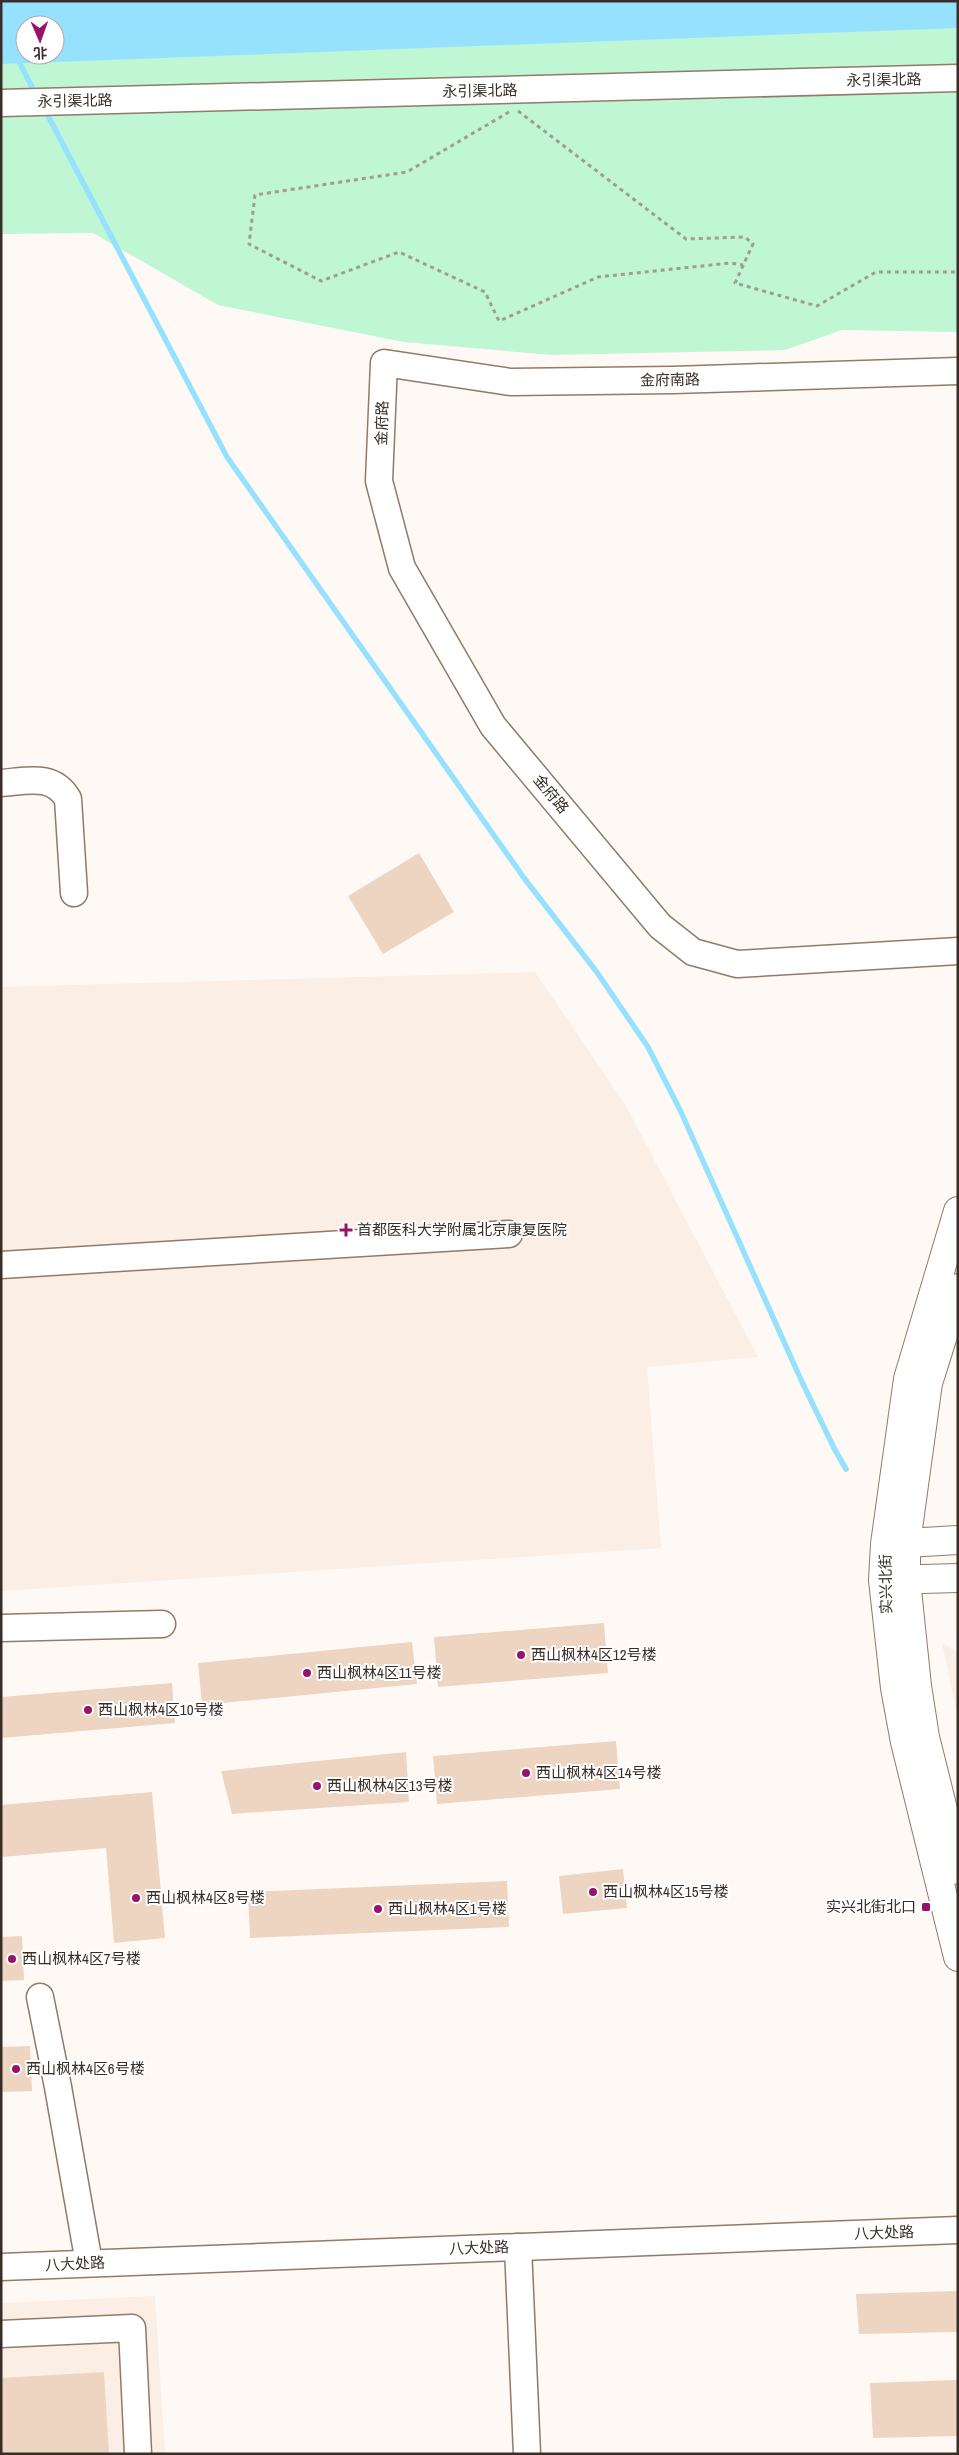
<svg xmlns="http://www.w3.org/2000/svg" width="959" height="2455" font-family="'Archivo Narrow','Noto Sans SC',sans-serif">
<rect width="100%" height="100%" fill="#fef9f5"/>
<g fill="#fbeee4">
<path d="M535,972L625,1104L758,1357L647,1367L661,1548L1,1591V987Z"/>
<path d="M942,1643L958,1652V1718Z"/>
<path d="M155,2296L165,2454H1V2303Z"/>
</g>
<path fill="#bff6d4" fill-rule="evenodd" d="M1,1H958V332L842,330L785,350L551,355L404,342L218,305L93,233L1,234ZM25,25H55V55H25Z"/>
<path fill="#96e2fe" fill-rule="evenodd" d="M1,1H958V28L1,64ZM25,25H55V55H25Z"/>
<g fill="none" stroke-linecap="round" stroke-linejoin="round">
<g stroke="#96e2fe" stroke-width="5.5">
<path d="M17,58L32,87"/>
<path d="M46,112L227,457L524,878L596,971L648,1047L681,1112L802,1382L835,1450L846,1469"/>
</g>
</g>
<g fill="#eed5c1">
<path d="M419,853L454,912L383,954L348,896Z"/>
<path d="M604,1623L608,1673L438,1687L434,1637Z"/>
<path d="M412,1642L417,1684L202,1705L198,1663Z"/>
<path d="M172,1683L175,1723L1,1738V1697Z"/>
<path d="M616,1741L620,1789L437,1804L433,1756Z"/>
<path d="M406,1752L409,1802L232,1814L221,1771Z"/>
<path d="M152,1792L165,1938L114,1943L106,1848L1,1857V1805Z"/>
<path d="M623,1869L627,1908L563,1914L559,1876Z"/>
<path d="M507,1881L509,1927L250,1938L248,1892Z"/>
<path d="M22,1936L24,1980L1,1981V1937Z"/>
<path d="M30,2046L32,2091L1,2092V2047Z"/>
<path d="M958,2291V2332L859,2334L856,2294Z"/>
<path d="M104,2372L109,2454H1V2378Z"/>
<path d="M958,2380V2436L873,2438L870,2383Z"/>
</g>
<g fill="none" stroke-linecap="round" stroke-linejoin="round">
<defs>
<g id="minor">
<path d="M1,103L958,78"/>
<path d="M958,371L673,380L510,382L384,363L379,481L402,568L493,726L660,926L693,952L737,964L958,951"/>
<path d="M1,783C27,781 53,773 68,799L74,893"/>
<path d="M1,1265L509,1234"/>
<path d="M1,1628L162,1624"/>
<path d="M40,1997L58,2087L89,2263"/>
<path d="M518,2247L527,2454"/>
<path d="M1,2267L958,2230"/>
<path d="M1,2334L132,2328L138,2454"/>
</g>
<g id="major">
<path d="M958,1211L908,1379L885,1544L883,1580L895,1688L905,1742L958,1957"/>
<path d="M958,1288L928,1383L906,1543V1580L917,1686L925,1737L958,1870"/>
<path d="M889,1544L958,1540"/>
<path d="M887,1580L958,1578"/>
</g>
</defs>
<use href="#minor" stroke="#917a68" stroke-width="29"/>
<use href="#major" stroke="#917a68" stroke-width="30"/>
<g stroke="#a29b95" stroke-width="3" stroke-dasharray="4 4" stroke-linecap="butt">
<path d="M518,111L686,239L745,237L753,244L735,283L817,306L876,272H958"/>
<path d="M509,112L407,172L255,195L249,244L321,281L399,252L485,292L499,321L598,277L730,263L743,265"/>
</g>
<use href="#minor" stroke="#fff" stroke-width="26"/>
<use href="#major" stroke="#fff" stroke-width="28"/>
</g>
<g fill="#971369" stroke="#fff" stroke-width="2">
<path d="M343.5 1222.5h5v5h5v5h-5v5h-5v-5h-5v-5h5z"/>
<circle cx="521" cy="1655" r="5"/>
<circle cx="307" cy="1673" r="5"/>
<circle cx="88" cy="1710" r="5"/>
<circle cx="526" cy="1773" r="5"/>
<circle cx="317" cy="1786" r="5"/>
<circle cx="593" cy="1892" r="5"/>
<circle cx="136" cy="1898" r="5"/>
<rect x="921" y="1902" width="10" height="10" rx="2.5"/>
<circle cx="378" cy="1909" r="5"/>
<circle cx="12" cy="1959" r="5"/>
<circle cx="16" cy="2069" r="5"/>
</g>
<g text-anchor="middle" stroke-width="4" stroke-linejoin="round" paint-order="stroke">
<g font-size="15" fill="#382e27" stroke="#fff">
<text transform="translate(884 80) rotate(-1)" y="5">永引渠北路</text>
<text transform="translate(480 91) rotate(-1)" y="5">永引渠北路</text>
<text transform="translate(75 101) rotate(-1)" y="5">永引渠北路</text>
<text transform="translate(670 380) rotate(-1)" y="5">金府南路</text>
<text transform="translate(382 423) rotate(-88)" y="5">金府路</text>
<text transform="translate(551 794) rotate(50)" y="5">金府路</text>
<text transform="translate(886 1584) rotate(-91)" y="5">实兴北街</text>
<text transform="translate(884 2233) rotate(-2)" y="5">八大处路</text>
<text transform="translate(479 2248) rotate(-2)" y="5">八大处路</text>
<text transform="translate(75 2264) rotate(-3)" y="5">八大处路</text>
</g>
<g font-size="15" fill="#382e27" stroke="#fff" text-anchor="start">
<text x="357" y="1235">首都医科大学附属北京康复医院</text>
<text x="531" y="1660">西山枫林4区12号楼</text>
<text x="317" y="1678">西山枫林4区11号楼</text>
<text x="98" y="1715">西山枫林4区10号楼</text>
<text x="536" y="1778">西山枫林4区14号楼</text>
<text x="327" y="1791">西山枫林4区13号楼</text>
<text x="603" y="1897">西山枫林4区15号楼</text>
<text x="146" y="1903">西山枫林4区8号楼</text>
<text x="916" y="1912" text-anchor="end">实兴北街北口</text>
<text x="388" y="1914">西山枫林4区1号楼</text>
<text x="22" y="1964">西山枫林4区7号楼</text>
<text x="26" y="2074">西山枫林4区6号楼</text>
</g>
</g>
<rect width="959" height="2455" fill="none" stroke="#382e27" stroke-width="5"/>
<g transform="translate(40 40) rotate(178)"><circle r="24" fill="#ffffff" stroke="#afaba9"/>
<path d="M0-4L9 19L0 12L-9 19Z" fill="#971369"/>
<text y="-8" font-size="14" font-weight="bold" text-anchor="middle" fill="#382e27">北</text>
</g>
</svg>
